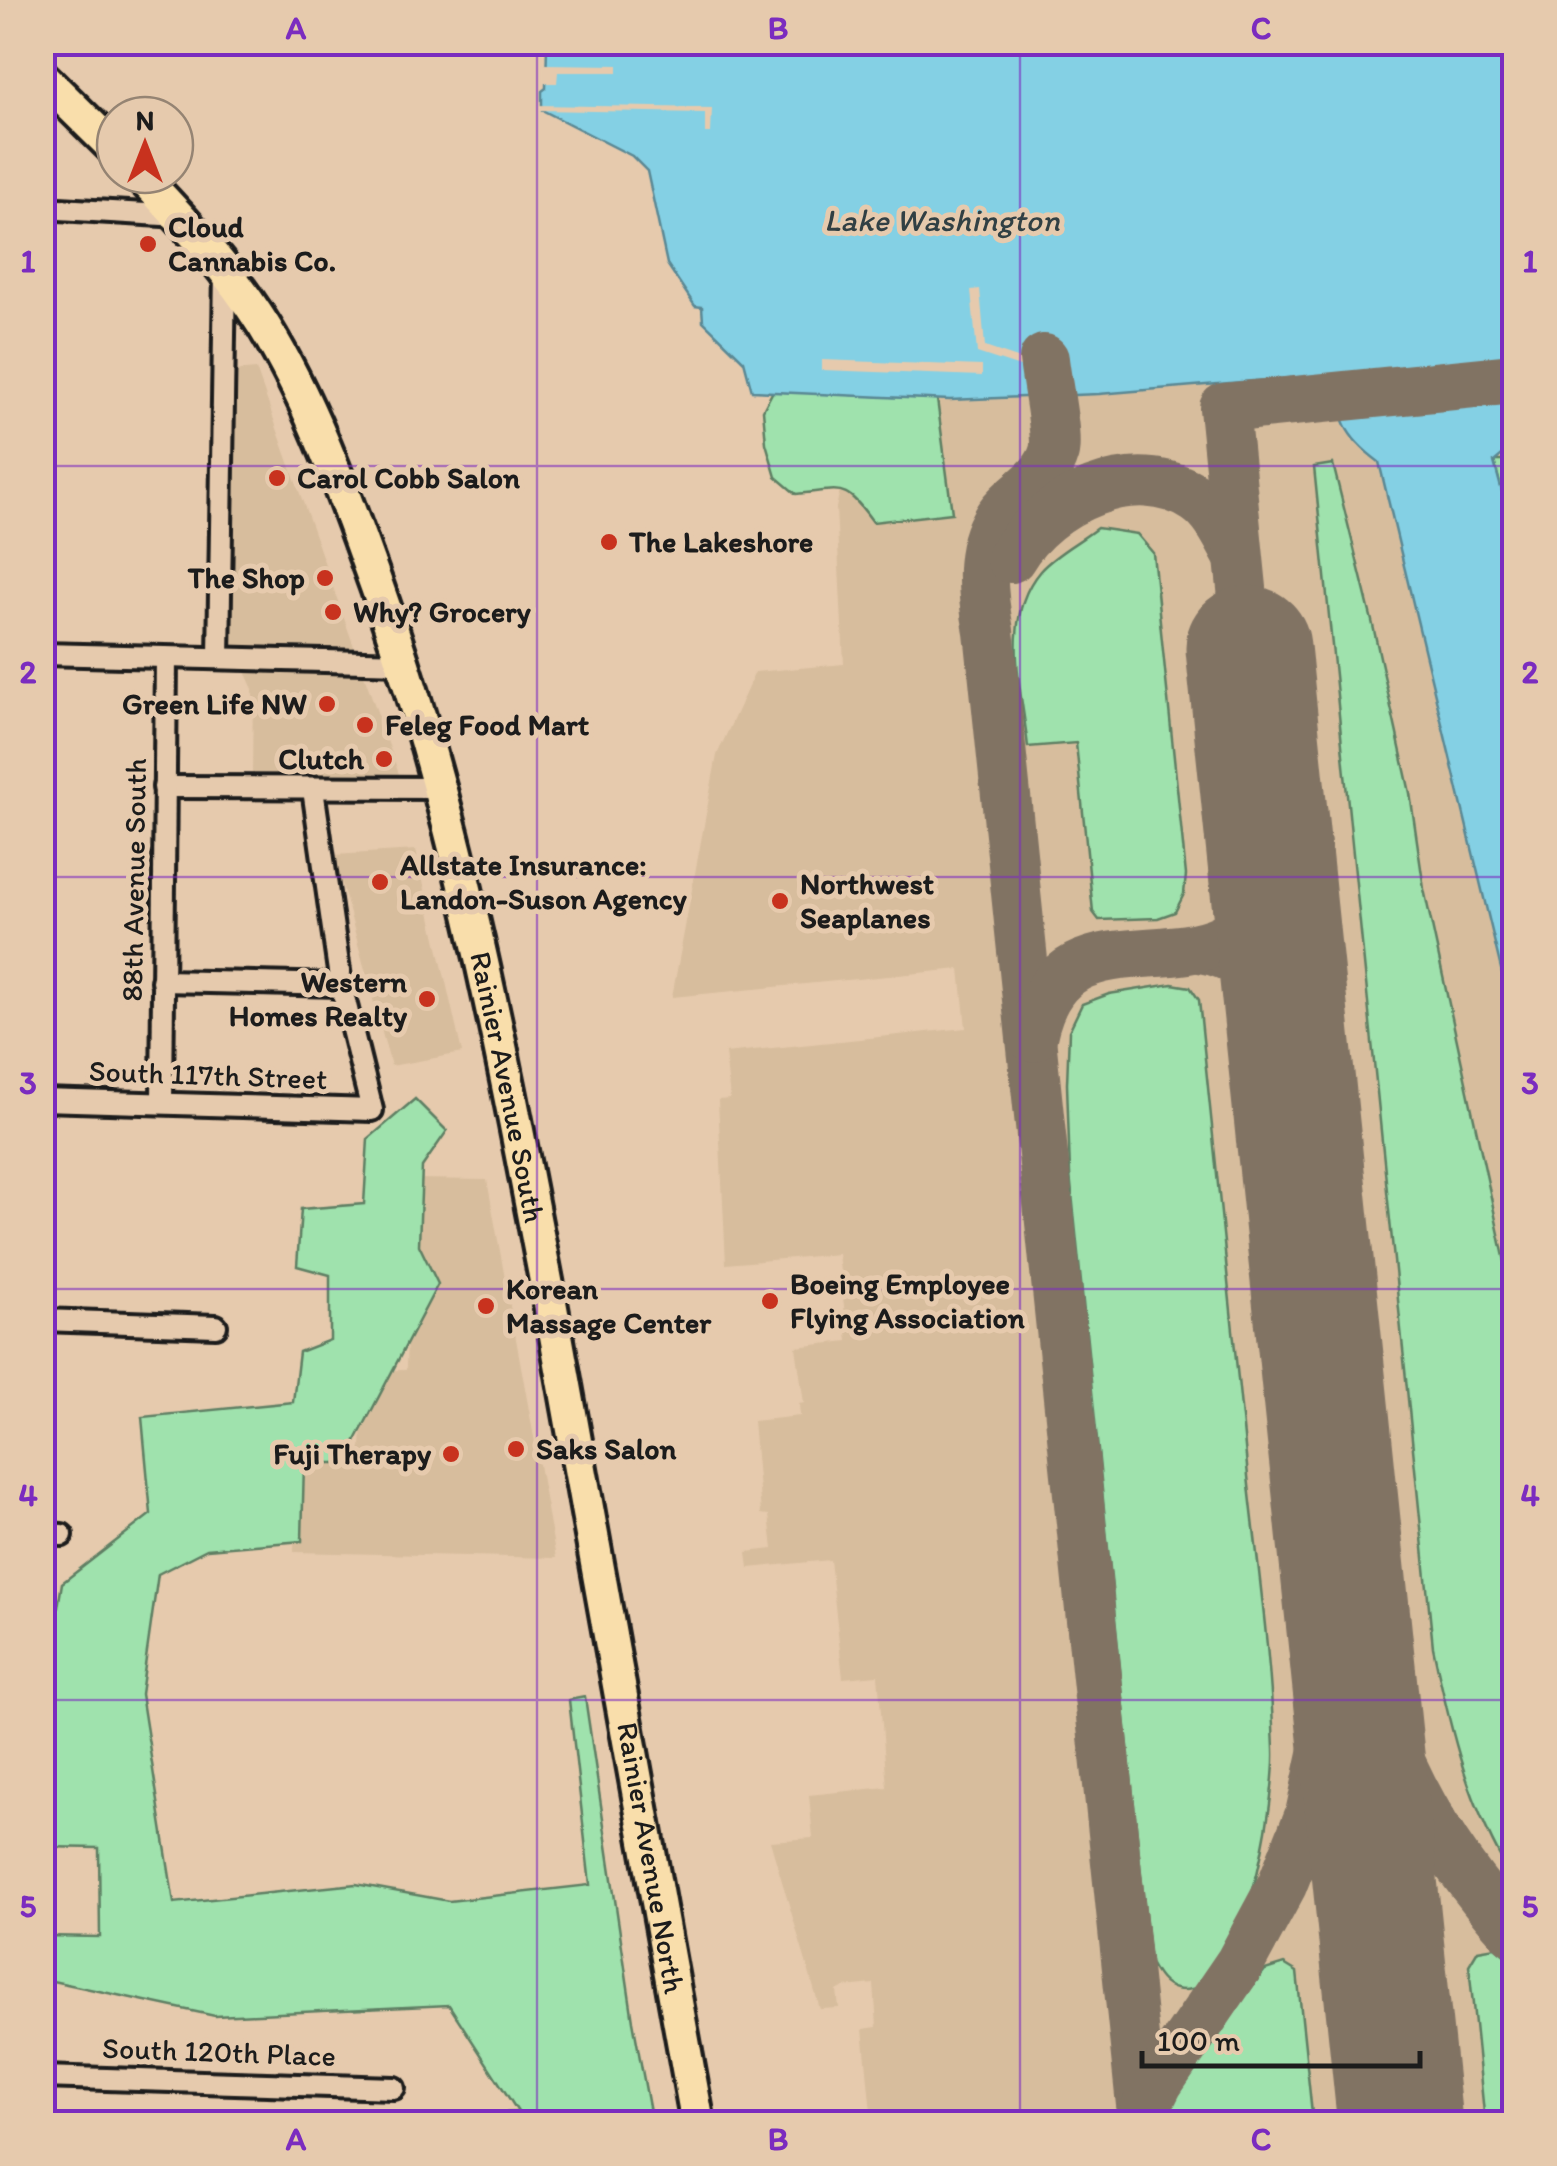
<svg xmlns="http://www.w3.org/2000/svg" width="1557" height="2166" font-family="Itim,sans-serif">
<rect width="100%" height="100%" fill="#e6caad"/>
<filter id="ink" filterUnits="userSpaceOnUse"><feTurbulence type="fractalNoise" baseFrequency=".01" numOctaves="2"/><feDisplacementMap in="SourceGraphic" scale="20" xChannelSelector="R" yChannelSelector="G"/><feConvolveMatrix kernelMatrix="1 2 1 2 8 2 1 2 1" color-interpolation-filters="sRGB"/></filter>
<g filter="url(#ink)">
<g fill="#d7bd9d">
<path d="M256,369L400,777L382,782L252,776L253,689L229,637L234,371Z"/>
<path d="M1335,374L1358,446L1379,461L1514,1023V2123H872L863,2029L877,2027L874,1984L844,1987L837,1991L839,2008L820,2009L770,1841L813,1838L809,1795L887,1787L878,1675L843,1678L830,1560L749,1568L747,1552L773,1549L769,1515L761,1514L753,1421L800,1416L799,1404L804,1403L796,1347L848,1341L838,1254L726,1264L718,1100L730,1099L725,1053L966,1028L960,969L672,997L717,755L755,672L844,664L836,508L840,490L952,512L937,399L1099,394Z"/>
<path d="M416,850L462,1053L391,1066L334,855Z"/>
<path d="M411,1179L487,1180L556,1558L294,1552L297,1447L361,1448L365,1371L406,1370Z"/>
</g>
<g fill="#9fe2ad" stroke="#5e7f64" stroke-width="2.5">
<path d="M773,391L937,399L952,513L873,522C843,481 844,490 796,494L776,477L766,443L763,410Z"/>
<path d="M1494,461H1514V536Z"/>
<path d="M1333,464L1372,621L1410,793L1424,889L1514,1303V1881C1468,1805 1451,1733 1433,1647L1314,467Z"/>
<path d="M1097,528L1137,534L1153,553L1186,875L1184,894L1175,912L1158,918L1099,920L1093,912L1076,743L1028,747C1022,691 1000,618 1040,571C1055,554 1079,542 1097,528Z"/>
<path d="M1172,984L1190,987L1199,1000C1216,1159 1232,1318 1248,1476C1258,1567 1271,1658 1274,1749C1276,1796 1246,2006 1176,1989C1163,1986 1156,1974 1150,1963L1070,1174L1067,1084L1069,1031L1082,1004L1109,994Z"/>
<path d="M415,1099L447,1131L422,1167L419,1245L438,1284L344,1463H304L302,1541L207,1549L158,1574L141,1694L174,1903L356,1884L449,1901L590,1885L569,1700L585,1697L633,2021L652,2123H334L518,2112L449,2005L215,2016L43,1979V1936L100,1937L99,1848L43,1847V1698L62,1583L151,1514L142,1417L293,1402L299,1352L330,1340V1275L297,1266L301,1209L364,1204L368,1139Z"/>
<path d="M1495,1947L1514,1963V2123H1485L1469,1965L1478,1950Z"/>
<path d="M1284,1964L1297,1972L1313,2123H1165V2104L1177,2084L1265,1970Z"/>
</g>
<path fill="#84d0e4" stroke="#5a8894" stroke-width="2.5" d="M547,43H1514V445L1494,462L1514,536V1023L1379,462C1341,434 1340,419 1335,374L1099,394L950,400L752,391L744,361L703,321L702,307L695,306L667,264L647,171L632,156L542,110V91L546,88Z"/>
<g fill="#e6caad">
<path d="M543,64L618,65V72H558L557,83H543Z"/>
<path d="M537,105L712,108L711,133H705V113L537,110Z"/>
<path d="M980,289L985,347L1029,362L1031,383H1024L1023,368L977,353L971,290Z"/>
<path d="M822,360L982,366V376L822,370Z"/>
<path d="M1514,361V403L1335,421L1331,379L1326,380Z"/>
</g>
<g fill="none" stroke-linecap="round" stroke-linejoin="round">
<g stroke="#817364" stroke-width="50">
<path d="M1044,359C1046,380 1058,436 1054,452C1047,477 1026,488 1009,505C975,538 981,589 989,631L1143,2124"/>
<path d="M1011,558C1044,501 1135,457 1197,499C1216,512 1226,534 1237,554"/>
<path d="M1248,648L1224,408L1514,379"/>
<path d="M1200,948C1242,954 1260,978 1284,1010"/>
<path d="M1032,1037C1062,886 1224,1016 1272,880"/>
<path d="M1353,1620C1379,1737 1432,1845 1514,1932"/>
<path d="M1143,2124L1146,2107L1158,2083L1240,1963L1282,1885L1310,1814L1335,1699L1344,1581"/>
</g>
<path stroke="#817364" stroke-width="125" d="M1248,648L1400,2124"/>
<defs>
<g id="minor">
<path d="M42,208L180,216"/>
<path d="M42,654L405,663"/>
<path d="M219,658L225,271"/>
<path d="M164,787L441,788"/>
<path d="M162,981L341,985"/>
<path d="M42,1100L372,1110L341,985L313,789"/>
<path d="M162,1103L166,658"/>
<path d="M42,1320L216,1326"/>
<path d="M42,1534L62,1535"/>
<path d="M42,2077L394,2088"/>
</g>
<g id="primary">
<path d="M42,77L115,149"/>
<path id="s1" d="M140,175C185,222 229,270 264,326C309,399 339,481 368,562C455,798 501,1045 548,1291C600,1568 649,1846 698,2124"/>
</g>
</defs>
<use href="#minor" stroke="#1c1c1c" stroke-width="28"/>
<use href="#primary" stroke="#1c1c1c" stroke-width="40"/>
<use href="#minor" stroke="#e6caad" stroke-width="20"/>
<use href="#primary" stroke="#f9deab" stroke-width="32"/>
</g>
</g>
<path fill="none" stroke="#7b2cbf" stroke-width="2.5" stroke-opacity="0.55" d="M537,42V2124M1020,42V2124M42,466H1514M42,877H1514M42,1289H1514M42,1700H1514"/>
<g fill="#c8321e" stroke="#e6caad" stroke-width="4">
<circle cx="148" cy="244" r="10"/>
<circle cx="277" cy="478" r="10"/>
<circle cx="609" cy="542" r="10"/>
<circle cx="325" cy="578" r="10"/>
<circle cx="333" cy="612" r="10"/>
<circle cx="327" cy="704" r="10"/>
<circle cx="365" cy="725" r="10"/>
<circle cx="384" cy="759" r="10"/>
<circle cx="380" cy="882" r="10"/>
<circle cx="780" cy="901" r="10"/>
<circle cx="427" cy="999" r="10"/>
<circle cx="770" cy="1301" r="10"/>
<circle cx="486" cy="1306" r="10"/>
<circle cx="516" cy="1449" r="10"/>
<circle cx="451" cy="1454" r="10"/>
</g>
<g text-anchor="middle" stroke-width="10" stroke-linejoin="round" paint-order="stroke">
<g font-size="30" font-weight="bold" fill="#1c1c1c" stroke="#e6caad" text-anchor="start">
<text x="168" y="237">Cloud<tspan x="168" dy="34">Cannabis Co.</tspan></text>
<text x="297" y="488">Carol Cobb Salon</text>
<text x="629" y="552">The Lakeshore</text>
<text x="305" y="588" text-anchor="end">The Shop</text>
<text x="353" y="622">Why? Grocery</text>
<text x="307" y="714" text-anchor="end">Green Life NW</text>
<text x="385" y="735">Feleg Food Mart</text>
<text x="364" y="769" text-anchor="end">Clutch</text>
<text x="400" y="875">Allstate Insurance:<tspan x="400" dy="34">Landon-Suson Agency</tspan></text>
<text x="800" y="894">Northwest<tspan x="800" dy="34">Seaplanes</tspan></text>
<text x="407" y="992" text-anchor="end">Western<tspan x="407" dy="34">Homes Realty</tspan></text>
<text x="790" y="1294">Boeing Employee<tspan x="790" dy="34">Flying Association</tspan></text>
<text x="506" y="1299">Korean<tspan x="506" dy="34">Massage Center</tspan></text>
<text x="536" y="1459">Saks Salon</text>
<text x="431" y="1464" text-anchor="end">Fuji Therapy</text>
</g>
<g font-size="30" fill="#1c1c1c" stroke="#e6caad">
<text transform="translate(134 880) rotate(-89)" y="10">88th Avenue South</text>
<text transform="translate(208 1075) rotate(2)" y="10">South 117th Street</text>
<text dy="10" stroke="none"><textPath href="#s1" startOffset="998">Rainier Avenue South</textPath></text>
<text dy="10" stroke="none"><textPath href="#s1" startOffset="1782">Rainier Avenue North</textPath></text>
<text transform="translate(219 2052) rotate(2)" y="10">South 120th Place</text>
</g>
<g font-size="32" font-style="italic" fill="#314044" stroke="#e6caad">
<text x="942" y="231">Lake Washington</text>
</g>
</g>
<rect width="1557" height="2166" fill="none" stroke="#e6caad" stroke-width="110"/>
<g transform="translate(145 145)"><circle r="48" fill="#e6caad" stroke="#958473" stroke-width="2.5"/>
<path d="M0-8L18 38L0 25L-18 38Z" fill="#c8321e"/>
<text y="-15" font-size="28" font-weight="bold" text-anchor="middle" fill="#1c1c1c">N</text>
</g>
<path d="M1142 2051v15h278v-15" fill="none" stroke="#1c1c1c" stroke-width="5"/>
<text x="1157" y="2051" font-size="30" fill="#1c1c1c" stroke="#e6caad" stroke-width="8" paint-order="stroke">100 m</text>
<rect x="55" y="55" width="1447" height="2056" fill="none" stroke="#7b2cbf" stroke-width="4"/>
<g font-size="32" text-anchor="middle" font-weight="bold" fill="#7b2cbf">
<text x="296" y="39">A</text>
<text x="778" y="39">B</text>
<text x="1261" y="39">C</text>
<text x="28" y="272">1</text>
<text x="1530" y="272">1</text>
<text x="28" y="683">2</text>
<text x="1530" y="683">2</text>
<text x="28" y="1094">3</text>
<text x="1530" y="1094">3</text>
<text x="28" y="1506">4</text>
<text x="1530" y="1506">4</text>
<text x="28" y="1917">5</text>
<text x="1530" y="1917">5</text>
<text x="296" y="2150">A</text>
<text x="778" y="2150">B</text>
<text x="1261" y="2150">C</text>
</g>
</svg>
